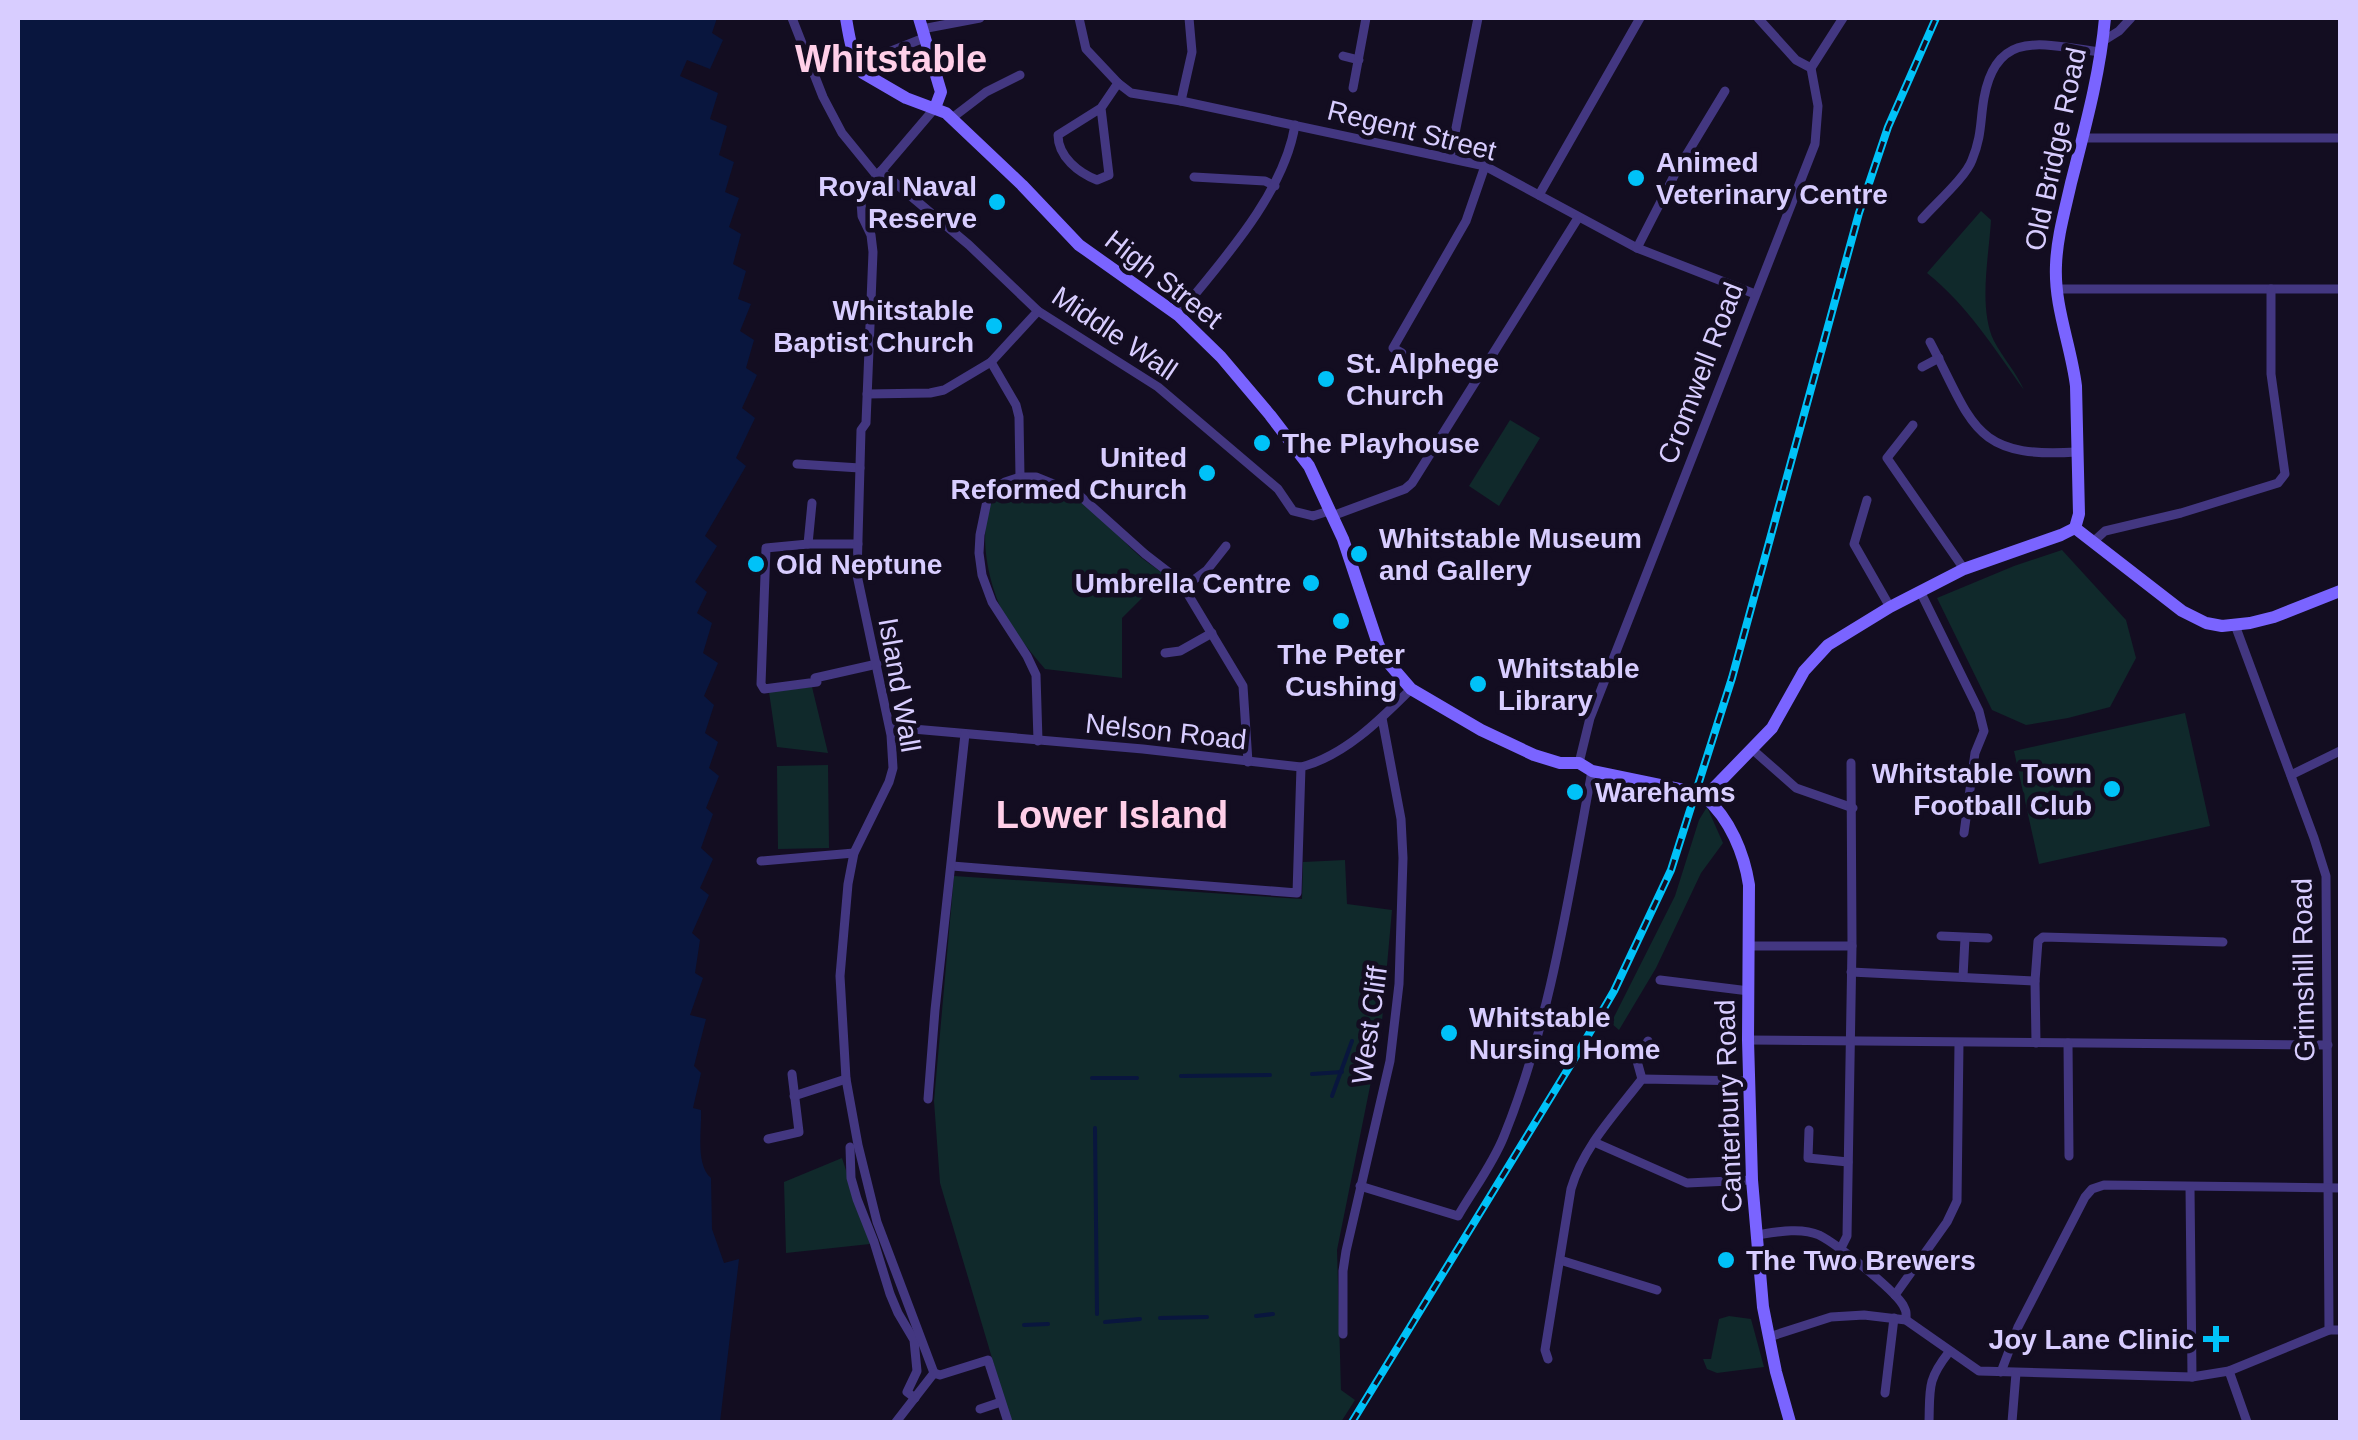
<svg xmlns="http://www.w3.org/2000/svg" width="2358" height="1440" font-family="Helvetica,sans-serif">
<rect width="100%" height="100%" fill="#130d21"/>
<g fill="#10292b">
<path d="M1981,211L1991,220C1989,256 1978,308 1994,341C2003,358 2016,372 2024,390C1994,348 1968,306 1927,273Z"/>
<path d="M1510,420L1540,438L1499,506L1469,486Z"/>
<path d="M1029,480C1076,487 1102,520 1134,551C1143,560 1155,567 1165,575L1122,618V678L1045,669C1030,651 1014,633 1003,612C987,582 971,509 1006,486C1013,482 1022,481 1029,480Z"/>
<path d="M2062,550L2126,620L2136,658L2110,707L2068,718L2026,725L1992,710L1937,598L2014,566Z"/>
<path d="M812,687L828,753L777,747L769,692Z"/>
<path d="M2185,713L2210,826L2039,864L2014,751Z"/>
<path d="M828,765L829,848L778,849L777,766Z"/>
<path d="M1707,807L1723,843L1701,873L1656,968L1619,1030L1611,1023L1675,896L1699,820Z"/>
<path d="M1345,860L1347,904L1392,910L1381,1032L1337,1250L1341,1390L1355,1400L1341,1422H1011L940,1183L934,1101L954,876L1302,899L1303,862Z"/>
<path d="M842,1158L870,1244L786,1253L784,1182Z"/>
<path d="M1729,1316L1751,1319L1764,1367L1717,1373L1707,1369L1703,1359H1711L1719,1319Z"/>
</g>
<path fill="#09163e" d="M18,18H717L712,33L723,40L710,69L687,60L680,76L718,93L710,119L727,126L719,155L734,162L725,192L739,198L729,227L741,234L733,264L746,271L738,299L751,304L740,331L754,340L746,368L757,375L742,408L755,418L736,458L746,466L705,536L717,546L695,582L707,592L697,613L712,623L703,653L718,663L704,696L714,705L705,733L718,742L709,768L719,776L706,808L713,814L701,848L713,859L700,888L709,895L692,933L700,940L695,973L703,978L690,1015L706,1019L694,1066L701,1073L693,1108L701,1110C702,1130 695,1164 711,1178L712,1229L724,1263L739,1259L720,1422H18Z"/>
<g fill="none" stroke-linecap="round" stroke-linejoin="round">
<g stroke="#09163e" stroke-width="4">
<path d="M1312,1074L1342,1072"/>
<path d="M1181,1076L1270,1075"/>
<path d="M1092,1078H1137"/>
<path d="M1332,1096L1352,1041"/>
<path d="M1095,1128L1097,1314"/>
<path d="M1256,1316L1273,1314"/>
<path d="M1160,1318L1207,1317"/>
<path d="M1105,1322L1140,1319"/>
<path d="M1024,1325L1048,1324"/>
</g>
<g stroke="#433781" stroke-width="9">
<path d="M792,18L823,97L842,133L877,176"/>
<path d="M1079,18L1086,49L1118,83L1131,93L1181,101L1485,166L1637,248L1755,294"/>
<path d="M922,29L980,18"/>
<path d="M2103,41L2119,31L2131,18"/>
<path d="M1343,56L1359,60"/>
<path d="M858,66L866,61L924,38"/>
<path d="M1811,68L1843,18"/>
<path d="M1353,88L1366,18"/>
<path d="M1181,101L1192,52L1189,18"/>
<path d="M1101,108L1109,175L1097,180C1079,173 1058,157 1058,135L1101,108L1118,83"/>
<path d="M952,118L986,92L1020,75"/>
<path d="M2082,138H2340"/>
<path d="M1450,158L1478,18"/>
<path d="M881,171L969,245L1038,311L1158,387L1278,489L1293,511L1313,516L1329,511"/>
<path d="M1194,177L1265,181L1275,186"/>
<path d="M1539,195L1640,18"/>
<path d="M1922,219C1935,204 1966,177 1972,160C1982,136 1980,121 1984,98C1997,26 2046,46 2101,52"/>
<path d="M1637,248L1676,172L1725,91"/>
<path d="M2056,289H2340"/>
<path d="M1178,315C1221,262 1284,194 1295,125"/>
<path d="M1930,342C1973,423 1972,459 2076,452"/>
<path d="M1402,353L1393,348L1466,221L1485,166"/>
<path d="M991,362L1016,405L1019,417L1020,477"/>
<path d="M1922,367L1939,358"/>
<path d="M867,394L930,393L944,390L991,362L1038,311"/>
<path d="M1913,425L1887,458L1964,569"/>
<path d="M797,464L860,468"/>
<path d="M1867,500L1854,544L1890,607"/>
<path d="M1332,516L1405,489L1412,483L1578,218"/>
<path d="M2094,541L2105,531L2181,513L2278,483L2285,474L2271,374V289"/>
<path d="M808,544L812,503"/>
<path d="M858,544H808L766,548L761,684L764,689L817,682L815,678L877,664"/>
<path d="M1184,587L1207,570L1226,546"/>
<path d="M1920,591L1979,711L1984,731L1975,753L1964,833"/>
<path d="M2235,625L2314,838L2326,876L2329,1330"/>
<path d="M1165,653L1180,651L1212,633"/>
<path d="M890,727L1143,749L1301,767C1344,756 1380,720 1411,689"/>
<path d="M1038,741L1036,675L1027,656L992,602L982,575L979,553L980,535L987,501L996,488L1005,482L1020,477H1036L1078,494L1145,554L1180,581L1243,686L1248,762"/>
<path d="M1753,750L1796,788L1853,808"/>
<path d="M1579,763L1590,718L1815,144L1818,106L1811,68L1796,60L1758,18"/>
<path d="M2291,775L2340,751"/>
<path d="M761,861L854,853"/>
<path d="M952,866L1297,893L1301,767"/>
<path d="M1941,936L1988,938"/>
<path d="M1750,946H1852L1851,763"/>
<path d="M1851,972L2035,981"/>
<path d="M1963,977L1965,938"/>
<path d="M1660,980L1749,991"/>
<path d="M1748,1040L2328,1045"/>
<path d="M2036,1043L2035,981L2038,941L2043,937L2223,942"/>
<path d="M2068,1043L2069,1156"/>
<path d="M1642,1079L1637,1061L1648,1041"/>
<path d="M794,1096L846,1079"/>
<path d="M928,1099L935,1010L965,734"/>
<path d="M1809,1130L1808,1158L1848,1162"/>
<path d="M768,1139L799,1132L792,1074"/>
<path d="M1594,1142L1687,1183L1752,1180"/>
<path d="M850,1147L851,1178L857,1199L874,1242L890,1294L898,1313L914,1340L917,1371L907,1392L915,1398"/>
<path d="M1360,1186L1458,1216C1473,1190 1493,1164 1504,1136C1551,1020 1569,893 1592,771"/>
<path d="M2190,1187L2192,1377"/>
<path d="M1757,1235C1776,1232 1801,1227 1819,1235C1837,1244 1893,1289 1903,1305C1907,1313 1906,1312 1906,1320"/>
<path d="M1840,1250L1847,1236L1852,946"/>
<path d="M1560,1260L1657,1290"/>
<path d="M1895,1295L1947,1222L1957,1201L1959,1043"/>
<path d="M1343,1334V1271L1346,1251L1390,1061L1399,984L1403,858L1401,819L1382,718"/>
<path d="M1769,1337L1831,1317L1864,1315L1906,1320L1979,1371L2192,1377L2229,1371L2329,1330H2340"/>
<path d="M1548,1359L1545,1350L1571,1189C1583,1147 1616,1113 1642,1079L1749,1081"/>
<path d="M2229,1371L2247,1422"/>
<path d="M2001,1372L2018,1327L2085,1197L2092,1189L2104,1185L2340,1188"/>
<path d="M934,1373L877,1222L858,1145L846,1079L840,976L848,884L854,853L889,782L893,768L891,735L857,575L861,430L866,423L873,252L871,235L862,216L861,202L877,176L935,108"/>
<path d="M1885,1393L1894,1318"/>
<path d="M980,1409L1001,1402"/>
<path d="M896,1422L934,1373L940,1375L988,1360L1008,1422"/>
<path d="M1929,1422C1930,1388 1927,1380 1949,1352"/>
<path d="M2012,1422L2016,1373"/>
</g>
<g stroke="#7a64ff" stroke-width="12">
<path d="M846,18C849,36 852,57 863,73L906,98L946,113L1022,185L1079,245L1178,315L1221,357L1270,415L1309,466L1343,539L1378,644L1386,660L1411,689L1481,730L1534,755L1560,763H1579L1592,771L1684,790L1705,797"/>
<path d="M919,18L941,92L935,108"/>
<path d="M2075,528L2079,514L2076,386C2071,345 2054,307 2056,265C2057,237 2065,210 2071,183C2085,128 2100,74 2105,18"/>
<path d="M2075,528L2182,611L2206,623L2222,626L2250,623L2274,617L2340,591"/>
<path d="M1705,797C1730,819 1744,853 1749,885L1748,1040L1752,1180L1763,1307L1776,1372L1790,1422"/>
<path d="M1705,797L1772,728L1804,671L1828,645L1890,607L1964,569L2061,535L2075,528"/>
</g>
<defs>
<path id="rail" d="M1352,1422L1579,1051L1614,991L1671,870L1732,678L1859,213L1888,127L1936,18"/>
</defs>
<use href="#rail" stroke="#00c2f8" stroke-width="8"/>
<use href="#rail" stroke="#130d21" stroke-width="4" stroke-dasharray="11" stroke-linecap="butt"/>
</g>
<g fill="#00c2f8" stroke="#130d21" stroke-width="4">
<circle cx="1636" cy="178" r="10"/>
<circle cx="997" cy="202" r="10"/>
<circle cx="994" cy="326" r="10"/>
<circle cx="1326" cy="379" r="10"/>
<circle cx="1262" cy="443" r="10"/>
<circle cx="1207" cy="473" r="10"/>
<circle cx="1359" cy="554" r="10"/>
<circle cx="756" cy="564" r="10"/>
<circle cx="1311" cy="583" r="10"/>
<circle cx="1341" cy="621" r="10"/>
<circle cx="1478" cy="684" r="10"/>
<circle cx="2112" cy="789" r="10"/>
<circle cx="1575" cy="792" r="10"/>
<circle cx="1449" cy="1033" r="10"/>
<circle cx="1726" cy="1260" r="10"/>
<path d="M2211 1324h10v10h10v10h-10v10h-10v-10h-10v-10h10z"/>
</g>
<g text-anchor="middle" stroke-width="9" stroke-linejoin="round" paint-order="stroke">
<g font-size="28" fill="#d8cdff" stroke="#130d21">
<text transform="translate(1412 130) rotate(14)" y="10">Regent Street</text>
<text transform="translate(2055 149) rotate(-78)" y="10">Old Bridge Road</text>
<text transform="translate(1164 279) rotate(38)" y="10">High Street</text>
<text transform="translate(1115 333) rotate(34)" y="10">Middle Wall</text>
<text transform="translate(1700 373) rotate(-69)" y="10">Cromwell Road</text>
<text transform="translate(900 685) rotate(80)" y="10">Island Wall</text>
<text transform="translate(1166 731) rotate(6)" y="10">Nelson Road</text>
<text transform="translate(2303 970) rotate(-91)" y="10">Grimshill Road</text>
<text transform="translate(1369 1025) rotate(-82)" y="10">West Cliff</text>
<text transform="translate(1728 1106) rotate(-92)" y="10">Canterbury Road</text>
</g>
<g font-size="28" font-weight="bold" fill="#d8cdff" stroke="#130d21" text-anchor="start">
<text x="1656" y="172">Animed<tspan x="1656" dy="32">Veterinary Centre</tspan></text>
<text x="977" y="196" text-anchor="end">Royal Naval<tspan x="977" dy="32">Reserve</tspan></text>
<text x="974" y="320" text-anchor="end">Whitstable<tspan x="974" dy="32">Baptist Church</tspan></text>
<text x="1346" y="373">St. Alphege<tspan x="1346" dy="32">Church</tspan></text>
<text x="1282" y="453">The Playhouse</text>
<text x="1187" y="467" text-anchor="end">United<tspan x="1187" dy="32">Reformed Church</tspan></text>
<text x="1379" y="548">Whitstable Museum<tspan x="1379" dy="32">and Gallery</tspan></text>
<text x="776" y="574">Old Neptune</text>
<text x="1291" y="593" text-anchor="end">Umbrella Centre</text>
<text x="1341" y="664" text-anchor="middle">The Peter<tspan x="1341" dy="32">Cushing</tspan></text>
<text x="1498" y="678">Whitstable<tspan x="1498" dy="32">Library</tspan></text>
<text x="2092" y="783" text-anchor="end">Whitstable Town<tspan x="2092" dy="32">Football Club</tspan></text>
<text x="1595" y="802">Warehams</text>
<text x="1469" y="1027">Whitstable<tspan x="1469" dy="32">Nursing Home</tspan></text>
<text x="1746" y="1270">The Two Brewers</text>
<text x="2194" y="1349" text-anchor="end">Joy Lane Clinic</text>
</g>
<g font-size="38" font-weight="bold" fill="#ffcfe8" stroke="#130d21">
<text x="891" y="72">Whitstable</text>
<text x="1112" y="828">Lower Island</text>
</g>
</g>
<rect width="2358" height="1440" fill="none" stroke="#d8cdff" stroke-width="40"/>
</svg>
